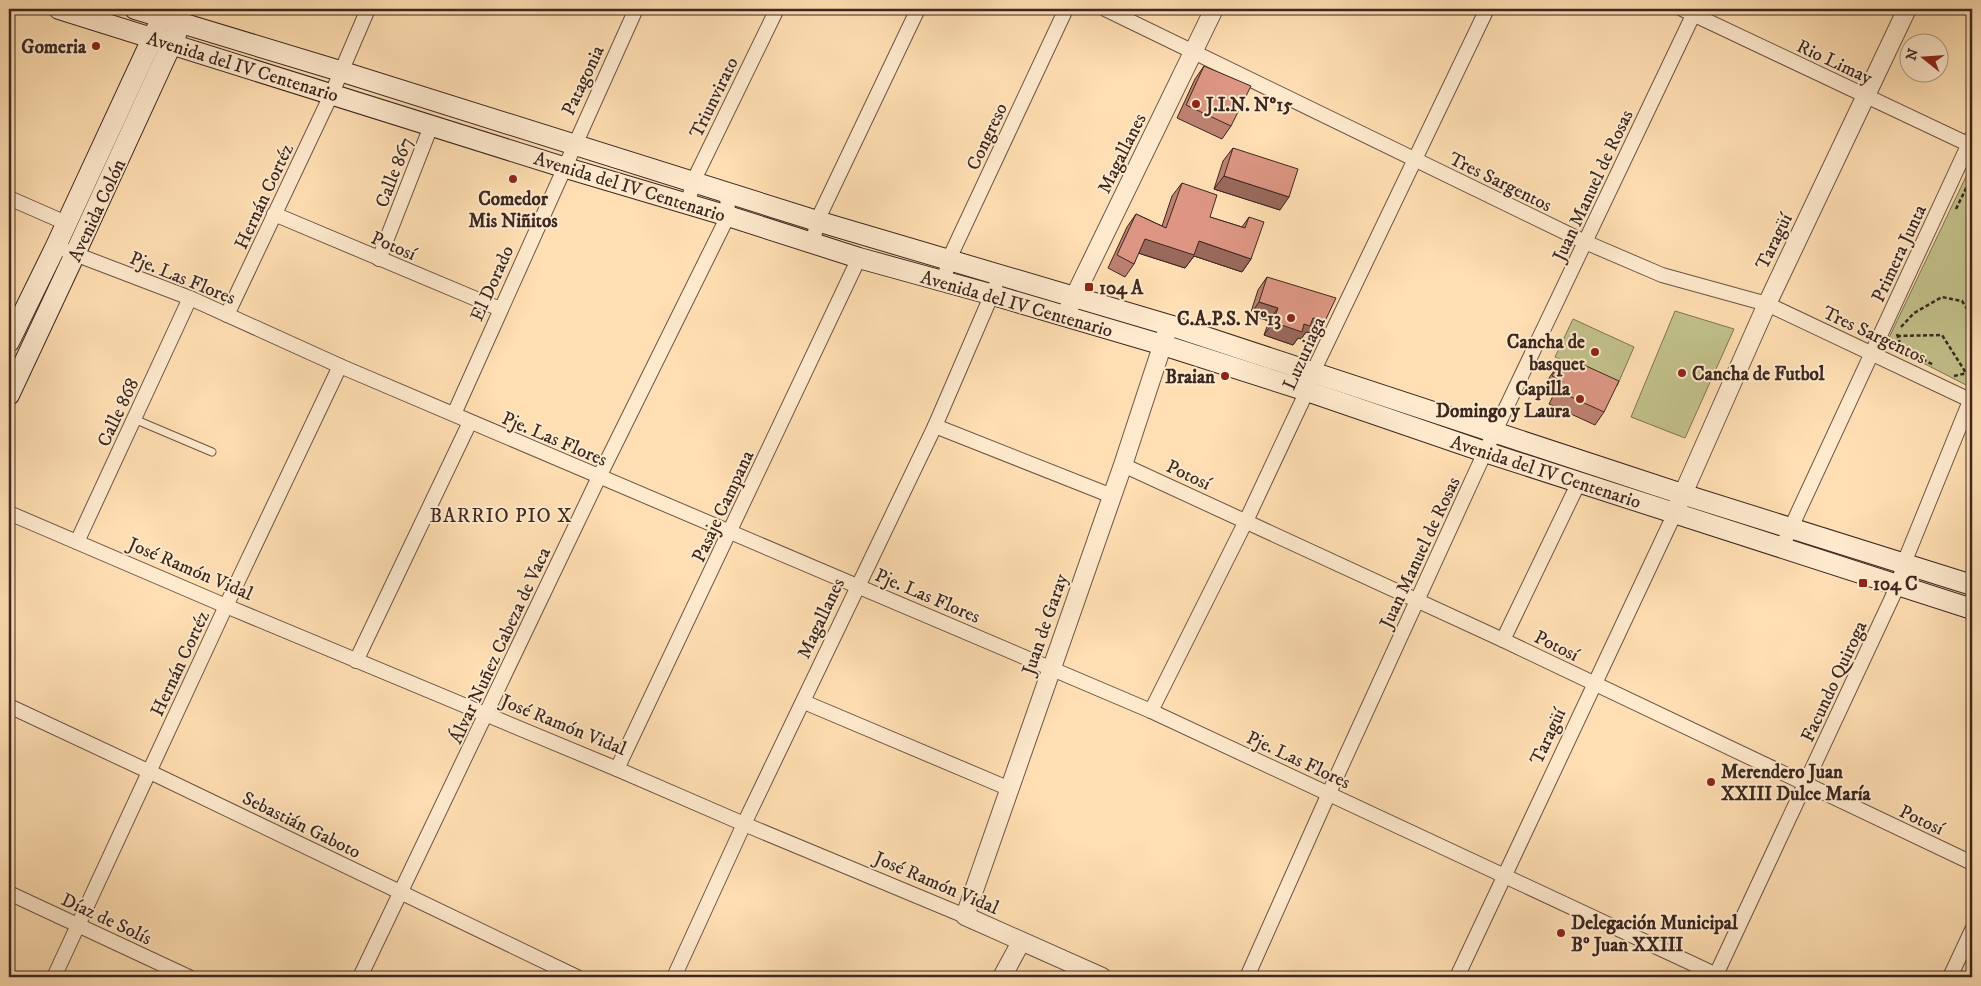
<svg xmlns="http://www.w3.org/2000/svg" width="1981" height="986" font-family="'IM FELL DW Pica',serif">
<rect width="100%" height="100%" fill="#ffdfb3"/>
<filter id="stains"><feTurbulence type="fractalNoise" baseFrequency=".004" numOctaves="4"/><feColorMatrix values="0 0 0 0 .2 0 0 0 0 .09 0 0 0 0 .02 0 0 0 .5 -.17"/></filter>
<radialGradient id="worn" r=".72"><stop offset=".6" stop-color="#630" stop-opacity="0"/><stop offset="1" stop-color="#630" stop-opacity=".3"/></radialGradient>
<g fill="#c2c18b" stroke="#7f7456">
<path d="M1972,164V383L1970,387L1886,344Z"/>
<path d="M1675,311L1734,329L1685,438L1631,417Z"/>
<path d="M1573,319L1634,347L1617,386L1555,357Z"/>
</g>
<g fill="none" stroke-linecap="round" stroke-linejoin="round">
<defs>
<path id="service" d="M134,419L212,452"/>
<g id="minor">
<path d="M1105,9L1585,242L1662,275L1767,304L1972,401"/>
<path d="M1682,9L1972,146"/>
<path d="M9,198L66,223"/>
<path d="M688,204L693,182L777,9"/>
<path d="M274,214L500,309"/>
<path d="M813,244L817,221L918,9"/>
<path d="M67,251L190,298L340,366L1151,711L1721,977"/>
<path d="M379,259L431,126"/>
<path d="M944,281L949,259L1066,9"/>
<path d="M227,315L332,93L368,9"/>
<path d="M454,414L636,9"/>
<path d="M935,426L1112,496"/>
<path d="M1123,465L1503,640L1972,863"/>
<path d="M9,513L226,606L617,769L744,824L965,916"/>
<path d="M77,542L190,298"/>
<path d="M1782,547L1972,137"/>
<path d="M1503,640L1579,482"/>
<path d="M356,661L470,422"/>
<path d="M804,702L1010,789"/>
<path d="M9,706L150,772L577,977"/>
<path d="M1151,711L1246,521L1307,391L1313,372L1487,9"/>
<path d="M617,769L859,258"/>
<path d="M9,893L189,977"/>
<path d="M54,977L226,606L340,366"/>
<path d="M360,977L599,477L728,216L727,192"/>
<path d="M674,977L744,824L935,426L995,287"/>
<path d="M1247,977L1329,793L1485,452L1696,9"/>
<path d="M1457,977L1675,513"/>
<path d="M1715,977L1898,585L1904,563L1972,396"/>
<path d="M1950,977L1972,930"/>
</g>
<g id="tertiary">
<path d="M1065,316L1214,9"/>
<path d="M1678,505L1767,304L1907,9"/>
<path d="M1002,977L1021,942"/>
<path d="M1102,977L965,916L1123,465L1169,325"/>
</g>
<g id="secondary">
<path d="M59,9L563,167L728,216L859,258L993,295L1163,345L1307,391L1485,452L1972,609"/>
<path d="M135,9L340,71L817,221L1169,325L1682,494L1972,585"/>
<path d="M9,342L56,246L158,26"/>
<path d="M9,395L75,254L177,32"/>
</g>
</defs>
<use href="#service" stroke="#6d5545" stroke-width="9"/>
<use href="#minor" stroke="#6d5545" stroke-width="16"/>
<use href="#tertiary" stroke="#6d5545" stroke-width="20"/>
<use href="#secondary" stroke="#3c2720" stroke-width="22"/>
<g stroke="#3c2720" stroke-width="2.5" stroke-dasharray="4 2.5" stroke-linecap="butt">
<path d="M1956,209L1972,176"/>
<path d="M1901,327L1914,313L1942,297L1962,301L1972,317"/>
<path d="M1897,334L1902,349L1934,365"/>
<path d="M1897,336L1942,335L1966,373"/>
<path d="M1954,376L1972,372"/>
</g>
<use href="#service" stroke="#ffeace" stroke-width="7"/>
<use href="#minor" stroke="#ffeace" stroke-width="14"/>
<use href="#tertiary" stroke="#ffeace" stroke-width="18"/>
<use href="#secondary" stroke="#ffeace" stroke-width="20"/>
</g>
<g fill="#bd8171" stroke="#3c2720">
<path d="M1204,66L1231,126L1222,139L1177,118L1195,79Z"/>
<path d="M1233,148L1280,210L1214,189L1223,161Z"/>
<path d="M1182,183L1210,217L1242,227L1249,217L1251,259L1242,272L1194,256L1185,268L1138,253L1134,264L1125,277L1108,268L1127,227L1136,214L1162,226L1172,196Z"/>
<path d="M1267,277L1315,334L1306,332L1301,339L1298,338L1293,345L1264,335L1269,321L1250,315L1258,290Z"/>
<path d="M1573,360L1604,412L1595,425L1549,404L1554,394L1543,389L1549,378L1558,365L1567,369Z"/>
</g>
<g fill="#9a695c" stroke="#3c2720">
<path d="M1224,176L1289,197L1280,210L1214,189Z"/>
<path d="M1145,239L1199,241L1251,259L1242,272L1194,256L1185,268L1135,252Z"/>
<path d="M1259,302L1278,308L1269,321L1250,315Z"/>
<path d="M1313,318L1325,321L1315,334L1306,332L1301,339L1298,338L1293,345L1264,335L1273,322Z"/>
</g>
<g fill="#dc9683" stroke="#3c2720">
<path d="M1204,66L1251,86L1231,126L1186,105Z"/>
<path d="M1233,148L1298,169L1289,197L1224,176Z"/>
<path d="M1182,183L1217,195L1210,217L1245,228L1249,217L1264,222L1251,259L1199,241L1194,255L1145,239L1134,264L1117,255L1136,214L1166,228Z"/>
<path d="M1267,277L1336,298L1325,321L1313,318L1310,326L1304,324L1302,332L1273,322L1278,308L1259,302Z"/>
<path d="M1573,360L1619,381L1604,412L1558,391L1563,381L1552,376L1558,365L1569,370Z"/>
</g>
<g fill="#8f2418" stroke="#ffeace" stroke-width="2">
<circle cx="96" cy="46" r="5"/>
<circle cx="1196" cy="104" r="5"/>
<circle cx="513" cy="179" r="5"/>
<rect x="1084" y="282" width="10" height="10" rx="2.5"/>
<circle cx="1291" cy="318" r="5"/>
<circle cx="1595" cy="352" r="5"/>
<circle cx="1682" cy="373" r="5"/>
<circle cx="1225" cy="376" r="5"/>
<circle cx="1580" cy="399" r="5"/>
<rect x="1858" y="578" width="10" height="10" rx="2.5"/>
<circle cx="1711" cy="782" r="5"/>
<circle cx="1561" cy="933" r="5"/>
</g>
<g text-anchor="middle" stroke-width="4" stroke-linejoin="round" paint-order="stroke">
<g font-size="19" font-weight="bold" fill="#3c2720" stroke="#ffeace" text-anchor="start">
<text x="86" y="53" text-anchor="end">Gomeria</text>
<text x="1206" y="111">J.I.N. Nº15</text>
<text x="513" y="205" text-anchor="middle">Comedor<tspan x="513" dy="22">Mis Niñitos</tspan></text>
<text x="1099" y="294">104 A</text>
<text x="1281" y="325" text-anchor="end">C.A.P.S. Nº13</text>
<text x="1585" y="348" text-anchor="end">Cancha de<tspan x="1585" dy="22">basquet</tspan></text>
<text x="1692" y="380">Cancha de Futbol</text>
<text x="1215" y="383" text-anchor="end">Braian</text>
<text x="1570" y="395" text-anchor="end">Capilla<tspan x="1570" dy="22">Domingo y Laura</tspan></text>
<text x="1873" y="590">104 C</text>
<text x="1721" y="778">Merendero Juan<tspan x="1721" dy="22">XXIII Dulce María</tspan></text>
<text x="1571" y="929">Delegación Municipal<tspan x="1571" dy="22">Bº Juan XXIII</tspan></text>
</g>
<g font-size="19" fill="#3c2720" stroke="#ffeace">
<text transform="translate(1835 61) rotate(25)" y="7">Rio Limay</text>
<text transform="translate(243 66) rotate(17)" y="7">Avenida del IV Centenario</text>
<text transform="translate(582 80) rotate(-65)" y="7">Patagonia</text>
<text transform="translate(713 97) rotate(-64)" y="7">Triunvirato</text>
<text transform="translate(986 136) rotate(-65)" y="7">Congreso</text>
<text transform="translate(1121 153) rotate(-64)" y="7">Magallanes</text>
<text transform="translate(393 172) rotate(-69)" y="7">Calle 867</text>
<text transform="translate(1501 181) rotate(26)" y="7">Tres Sargentos</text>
<text transform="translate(1592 185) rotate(-65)" y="7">Juan Manuel de Rosas</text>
<text transform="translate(630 186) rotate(17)" y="7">Avenida del IV Centenario</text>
<text transform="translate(263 196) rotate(-65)" y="7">Hernán Cortéz</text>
<text transform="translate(96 210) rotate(-65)" y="7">Avenida Colón</text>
<text transform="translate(1773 241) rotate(-64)" y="7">Taragüí</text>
<text transform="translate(394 245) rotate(23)" y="7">Potosí</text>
<text transform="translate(1898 253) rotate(-65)" y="7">Primera Junta</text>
<text transform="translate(183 277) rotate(22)" y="7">Pje. Las Flores</text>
<text transform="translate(491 283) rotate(-66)" y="7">El Dorado</text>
<text transform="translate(1017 303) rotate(16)" y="7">Avenida del IV Centenario</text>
<text transform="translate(1875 334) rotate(25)" y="7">Tres Sargentos</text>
<text transform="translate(1303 353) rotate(-66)" y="7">Luzuriaga</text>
<text transform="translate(117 412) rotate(-65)" y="7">Calle 868</text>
<text transform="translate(555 438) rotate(23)" y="7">Pje. Las Flores</text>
<text transform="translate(1546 471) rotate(18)" y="7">Avenida del IV Centenario</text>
<text transform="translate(1189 474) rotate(25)" y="7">Potosí</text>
<text transform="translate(722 506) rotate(-65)" y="7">Pasaje Campana</text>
<text transform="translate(1419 552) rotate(-65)" y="7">Juan Manuel de Rosas</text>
<text transform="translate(191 568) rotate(23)" y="7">José Ramón Vidal</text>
<text transform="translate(928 595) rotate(23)" y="7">Pje. Las Flores</text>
<text transform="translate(820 618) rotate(-65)" y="7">Magallanes</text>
<text transform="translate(1044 624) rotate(-71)" y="7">Juan de Garay</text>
<text transform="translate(499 645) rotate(-65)" y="7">Álvar Nuñez Cabeza de Vaca</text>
<text transform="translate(1557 645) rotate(26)" y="7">Potosí</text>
<text transform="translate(179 663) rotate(-65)" y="7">Hernán Cortéz</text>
<text transform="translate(1833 681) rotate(-65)" y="7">Facundo Quiroga</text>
<text transform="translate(564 724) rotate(22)" y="7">José Ramón Vidal</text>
<text transform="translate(1547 736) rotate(-65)" y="7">Taragüí</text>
<text transform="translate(1299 759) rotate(25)" y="7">Pje. Las Flores</text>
<text transform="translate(1922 819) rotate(25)" y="7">Potosí</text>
<text transform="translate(302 824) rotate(26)" y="7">Sebastián Gaboto</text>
<text transform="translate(937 882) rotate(23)" y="7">José Ramón Vidal</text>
<text transform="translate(107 918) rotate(25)" y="7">Díaz de Solís</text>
</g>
<g font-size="20" letter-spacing="1" fill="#3c2720" stroke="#ffeace">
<text x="501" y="522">BARRIO PIO X</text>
</g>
</g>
<rect width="1981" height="986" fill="none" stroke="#ffdfb3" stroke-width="30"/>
<rect x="10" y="10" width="1961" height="966" fill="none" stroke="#3c2720" stroke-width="2.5"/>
<rect x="15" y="15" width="1951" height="956" fill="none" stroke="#3c2720"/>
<g transform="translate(1924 58) rotate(287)"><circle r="24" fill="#ffeace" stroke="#b19c88"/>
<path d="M0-4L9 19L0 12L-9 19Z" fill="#8f2418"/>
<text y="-8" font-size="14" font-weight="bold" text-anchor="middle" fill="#3c2720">N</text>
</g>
<rect width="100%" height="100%" filter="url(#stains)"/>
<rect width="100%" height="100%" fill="url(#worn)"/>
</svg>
